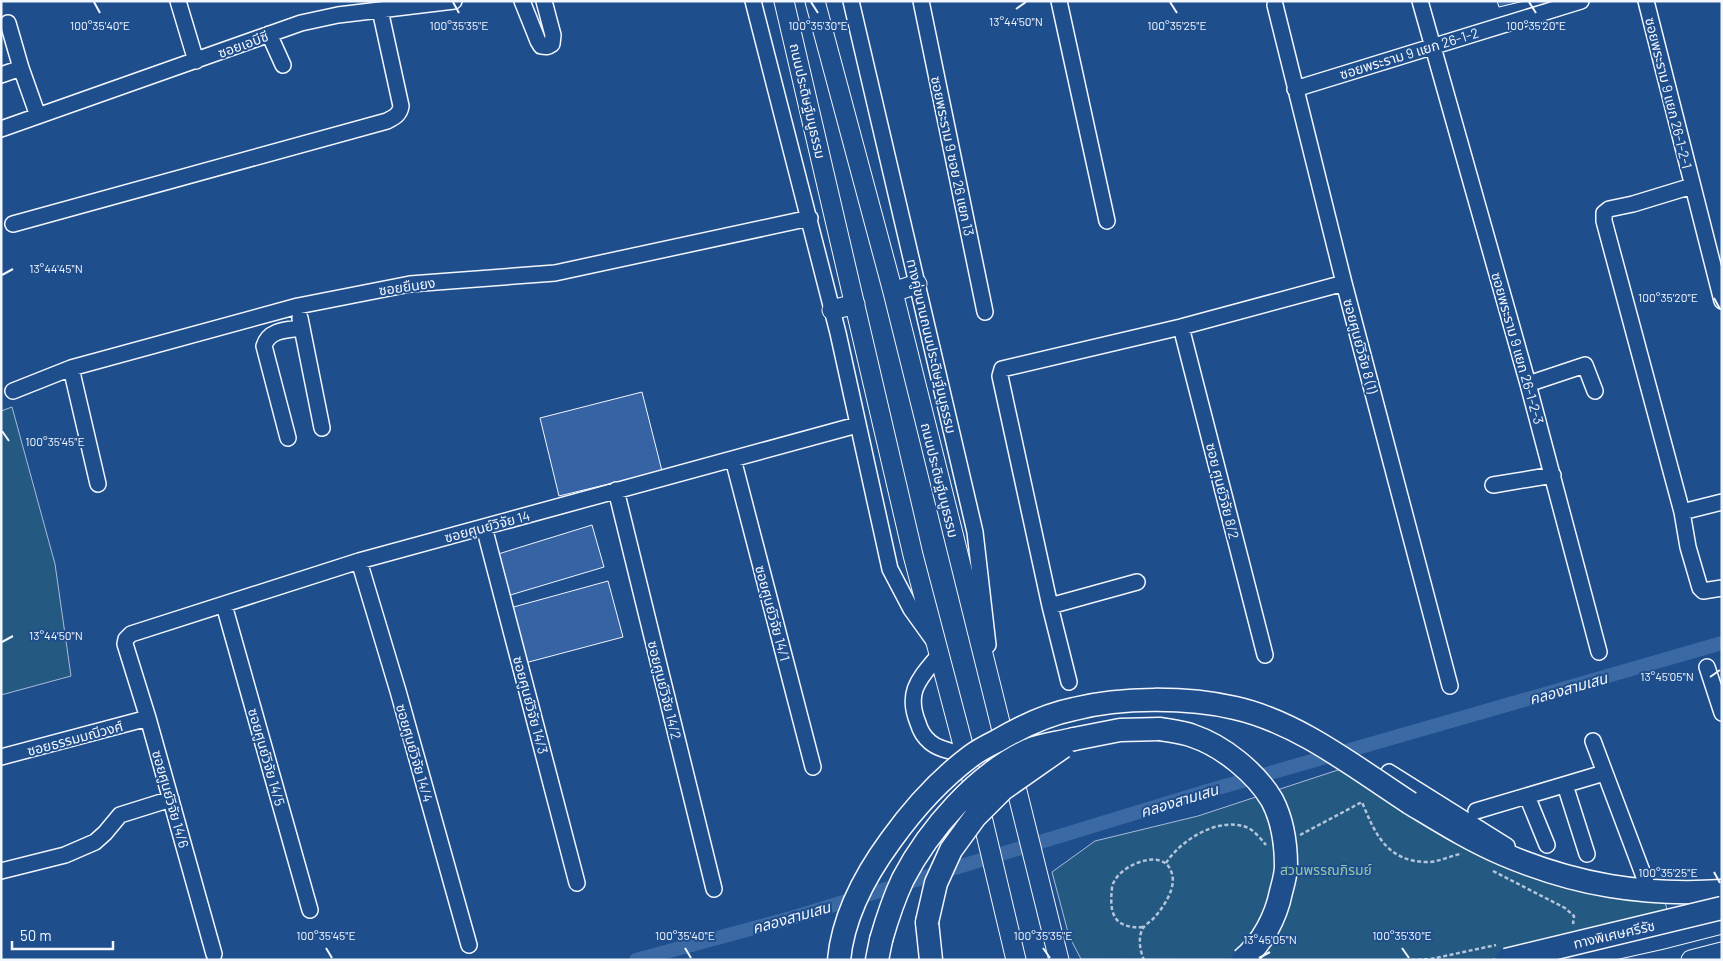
<svg xmlns="http://www.w3.org/2000/svg" width="1723" height="961" font-family="Barlow,'Noto Sans Thai',sans-serif">
	<style>
		.green { fill: #245a82; stroke: #a8bbd7 }
		.lines { fill: none; stroke-linecap: round; stroke-linejoin: round }
		.canal { stroke: #3b69a3; stroke-width: 14 }
		.building { fill: #3563a3; stroke: #f2f6ff }
		.minor-casing { stroke: #f2f6ff; stroke-width: 18 }
		.major-casing { stroke: #f2f6ff; stroke-width: 21 }
		.highway-casing { stroke: #f2f6ff; stroke-width: 25 }
		.path { stroke: #b3c4dc; stroke-width: 2.5; stroke-dasharray: 4 2.5; stroke-linecap: butt }
		.minor { stroke: #1f4e8c; stroke-width: 15 }
		.major { stroke: #1f4e8c; stroke-width: 19 }
		.highway { stroke: #1f4e8c; stroke-width: 22 }
		.highway-bridge-casing { stroke: #f2f6ff; stroke-width: 25; stroke-linecap: butt }
		.highway-bridge { stroke: #1f4e8c; stroke-width: 22 }
		.ticks { fill: none; stroke: #f2f6ff; stroke-width: 2 }
		.labels { text-anchor: middle; dominant-baseline: central; stroke-width: 4; stroke-linejoin: round; paint-order: stroke }
		.street-label { font-size: 14px; fill: #f2f6ff; stroke: #1f4e8c }
		.park-label { font-size: 14px; fill: #97c8a6; stroke: #1f4e8c }
		.water-label { font-size: 15px; font-style: italic; fill: #f2f6ff; stroke: #1f4e8c }
		.ticks-label { font-size: 12px; text-anchor: middle; fill: #f2f6ff; stroke: #1f4e8c; stroke-width: 4; stroke-linejoin: round; paint-order: stroke }
	</style>
	<rect width="100%" height="100%" fill="#1f4e8c"/>
	<path class="green" d="M 12,407 L 55,564 L 71,676 L 1,695 L 1,411 Z
		M 1341,769 L 1464,841 L 1664,899 L 1667,909 L 1660,916 L 1635,927 L 1489,960 L 1081,959 L 1069,936 L 1052,872 L 1095,841 L 1198,816 Z"/>
	<g class="lines">
		<path class="canal" d="M 636,960 L 791,918 L 1204,792 L 1722,643"/>
	</g>
	<path class="building" d="M 1497,1 L 1524,1 L 1499,7 Z
		M 642,392 L 662,471 L 559,496 L 540,418 Z
		M 592,525 L 604,567 L 507,596 L 495,555 Z
		M 608,581 L 623,637 L 525,663 L 510,608 Z"/>
	<g class="lines">
		<g class="minor-casing">
			<path id="minor" d="M 178,1 L 196,61
				M 522,1 L 538,41 L 541,46 C 546,47 548,47 552,44 L 553,35 L 544,1
				M 753,1 L 838,333 L 890,569 L 911,609 L 934,641
				M 851,1 L 975,532 L 988,645
				M 921,1 L 985,312
				M 1059,1 L 1107,221
				M 1420,1 L 1528,384 L 1599,652
				M 1646,1 L 1722,301
				M 1275,5 L 1344,283 L 1450,686
				M 8,23 L 21,68 L 38,116
				M 269,34 L 283,65
				M 1,75 L 21,68
				M 1295,89 L 1581,1
				M 1,129 L 301,23 L 338,15 L 454,1
				M 1692,186 L 1633,204 L 1609,209 L 1604,213 L 1604,221 L 1682,512 L 1688,547 L 1700,588 L 1703,591 L 1722,588
				M 13,224 L 387,121 C 395,117 400,114 401,106 L 380,10
				M 300,318 L 322,428
				M 1181,327 L 1265,655
				M 71,368 L 98,484
				M 1528,384 L 1585,365 L 1595,391
				M 13,391 L 71,368 L 298,306 L 410,284 L 555,273 L 810,218
				M 288,438 L 264,346 C 269,329 288,330 302,328
				M 733,459 L 813,767
				M 1493,485 L 1553,475
				M 616,490 L 714,889
				M 1682,512 L 1722,502
				M 484,527 L 577,883
				M 359,561 L 398,691 L 469,945
				M 224,605 L 310,910
				M 1050,606 L 1137,582
				M 939,655 C 920,678 905,691 918,723 C 920,730 924,737 930,742 C 939,750 955,752 966,755
				M 1707,667 L 1722,713
				M 1069,682 L 1050,606 L 1000,376 L 1002,369 L 1181,327 L 1344,283
				M 1593,741 L 1649,890
				M 1,757 L 148,718
				M 1389,772 L 1507,846
				M 1565,785 L 1587,854
				M 1527,796 L 1547,845
				M 1476,811 L 1604,773
				M 1,871 L 65,855 L 95,842 L 105,833 L 120,815 L 171,799
				M 214,954 L 148,718 L 125,644 L 126,639 L 131,634 L 359,561 L 857,425"/>
		</g>
		<g class="major-casing">
			<path id="major" d="M 784,1 L 913,555 L 983,821 L 1016,960
				M 815,1 L 893,292 L 1059,960
				M 893,292 L 917,284
				M 832,310 L 855,304
				M 1569,960 L 1659,940 L 1722,924
				M 1691,960 L 1722,952"/>
		</g>
		<g class="highway-casing">
			<path id="highway" d="M 1074,739 L 1120,730 L 1160,729
				M 1410,803 C 1440,821 1470,840 1503,854 C 1576,885 1643,896 1722,891
				M 927,922 L 931,960
				M 877,960 L 881,940"/>
		</g>
		<path class="path" d="M 1300,835 L 1362,802 C 1375,834 1387,862 1428,862 C 1440,862 1451,855 1462,854
			M 1166,863 C 1181,840 1217,817 1246,827 C 1254,830 1261,839 1266,845
			M 1493,871 L 1565,908 L 1574,916 L 1573,924
			M 1143,927 C 1114,929 1109,914 1112,888 C 1114,867 1162,846 1171,871 C 1178,887 1163,908 1153,919 C 1149,923 1144,925 1142,930 C 1138,939 1140,951 1144,960
			M 1411,960 L 1431,959 L 1496,945"/>
		<use href="#minor" class="minor"/>
		<use href="#major" class="major"/>
		<use href="#highway" class="highway"/>
		<g class="highway-bridge-casing">
			<path id="highway-bridge" d="M 1160,729 C 1171,731 1183,732 1193,736 C 1223,746 1256,773 1272,800 C 1282,819 1286,844 1286,866 C 1286,875 1283,884 1281,892 C 1276,917 1262,944 1242,960
				M 927,922 L 936,883 L 951,850 L 975,817 L 1003,789 L 1063,747
				M 881,940 C 887,919 894,898 903,879 C 929,829 977,774 1029,750 C 1043,744 1059,743 1074,739
				M 839,960 C 843,917 866,874 891,840 C 914,808 939,780 971,756 C 979,750 989,745 997,741 C 1019,728 1049,714 1074,709 C 1121,697 1187,697 1235,708 C 1298,722 1356,768 1410,803
				M 1506,960 L 1722,908"/>
		</g>
		<use href="#highway-bridge" class="highway-bridge"/>
	</g>
	<path class="ticks" d="M 94,2 L 100,13M 453,2 L 459,13M 811,2 L 818,13M 1170,2 L 1177,13M 1529,2 L 1536,13M 1016,9 L 1026,2M 2,275 L 13,269M 1714,298 L 1720,309M 2,431 L 9,441M 2,642 L 13,636M 1710,677 L 1720,670M 1714,872 L 1720,883M 326,948 L 332,958M 685,948 L 691,958M 1043,948 L 1050,958M 1402,948 L 1409,958M 1259,958 L 1270,952"/>
	<g class="labels">
		<g class="street-label">
			<text transform="translate(243 44) rotate(-20)">ซอยเอบีซี</text>
			<text transform="translate(1409 53) rotate(-17)">ซอยพระราม 9 แยก 26-1-2</text>
			<text transform="translate(1669 93) rotate(76)">ซอยพระราม 9 แยก 26-1-2-1</text>
			<text transform="translate(808 101) rotate(77)">ถนนประดิษฐ์มนูธรรม</text>
			<text transform="translate(953 156) rotate(78)">ซอยพระราม 9 ซอย 26 แยก 13</text>
			<text transform="translate(407 286) rotate(-8)">ซอยยืนยง</text>
			<text transform="translate(932 346) rotate(77)">ทางคู่ขนานถนนประดิษฐ์มนูธรรม</text>
			<text transform="translate(1361 346) rotate(75)">ซอยศูนย์วิจัย 8 (1)</text>
			<text transform="translate(1518 348) rotate(74)">ซอยพระราม 9 แยก 26-1-2-3</text>
			<text transform="translate(940 480) rotate(76)">ถนนประดิษฐ์มนูธรรม</text>
			<text transform="translate(1223 491) rotate(76)">ซอย ศูนย์วิจัย 8/2</text>
			<text transform="translate(487 526) rotate(-15)">ซอยศูนย์วิจัย 14</text>
			<text transform="translate(773 613) rotate(75)">ซอยศูนย์วิจัย 14/1</text>
			<text transform="translate(665 690) rotate(76)">ซอยศูนย์วิจัย 14/2</text>
			<text transform="translate(531 705) rotate(75)">ซอยศูนย์วิจัย 14/3</text>
			<text transform="translate(75 738) rotate(-15)">ซอยธรรมมณีวงศ์</text>
			<text transform="translate(415 753) rotate(74)">ซอยศูนย์วิจัย 14/4</text>
			<text transform="translate(267 757) rotate(74)">ซอยศูนย์วิจัย 14/5</text>
			<text transform="translate(171 799) rotate(74)">ซอยศูนย์วิจัย 14/6</text>
			<text transform="translate(1614 934) rotate(-13)">ทางพิเศษศรีรัช</text>
		</g>
		<g class="park-label">
			<text x="1326" y="869">สวนพรรณภิรมย์</text>
		</g>
		<g class="water-label">
			<text transform="translate(1568 688) rotate(-16)">คลองสามเสน</text>
			<text transform="translate(1179 800) rotate(-17)">คลองสามเสน</text>
			<text transform="translate(791 917) rotate(-16)">คลองสามเสน</text>
		</g>
	</g>
	<g class="ticks-label">
		<text x="1016" y="26">13°44'50"N</text>
		<text x="100" y="30">100°35'40"E</text>
		<text x="459" y="30">100°35'35"E</text>
		<text x="818" y="30">100°35'30"E</text>
		<text x="1177" y="30">100°35'25"E</text>
		<text x="1536" y="30">100°35'20"E</text>
		<text x="56" y="273">13°44'45"N</text>
		<text x="1668" y="302">100°35'20"E</text>
		<text x="55" y="446">100°35'45"E</text>
		<text x="56" y="640">13°44'50"N</text>
		<text x="1667" y="681">13°45'05"N</text>
		<text x="1668" y="877">100°35'25"E</text>
		<text x="326" y="940">100°35'45"E</text>
		<text x="685" y="940">100°35'40"E</text>
		<text x="1043" y="940">100°35'35"E</text>
		<text x="1402" y="940">100°35'30"E</text>
		<text x="1270" y="944">13°45'05"N</text>
	</g>
	<rect width="1723" height="961" fill="none" stroke="#f2f6ff" stroke-width="5"/>
	<path d="M12 941v8h101v-8" fill="none" stroke="#f2f6ff" stroke-width="2.5"/>
	<text x="20" y="941" font-size="15" fill="#f2f6ff" stroke="#1f4e8c" stroke-width="4" paint-order="stroke">50 m</text>
</svg>
